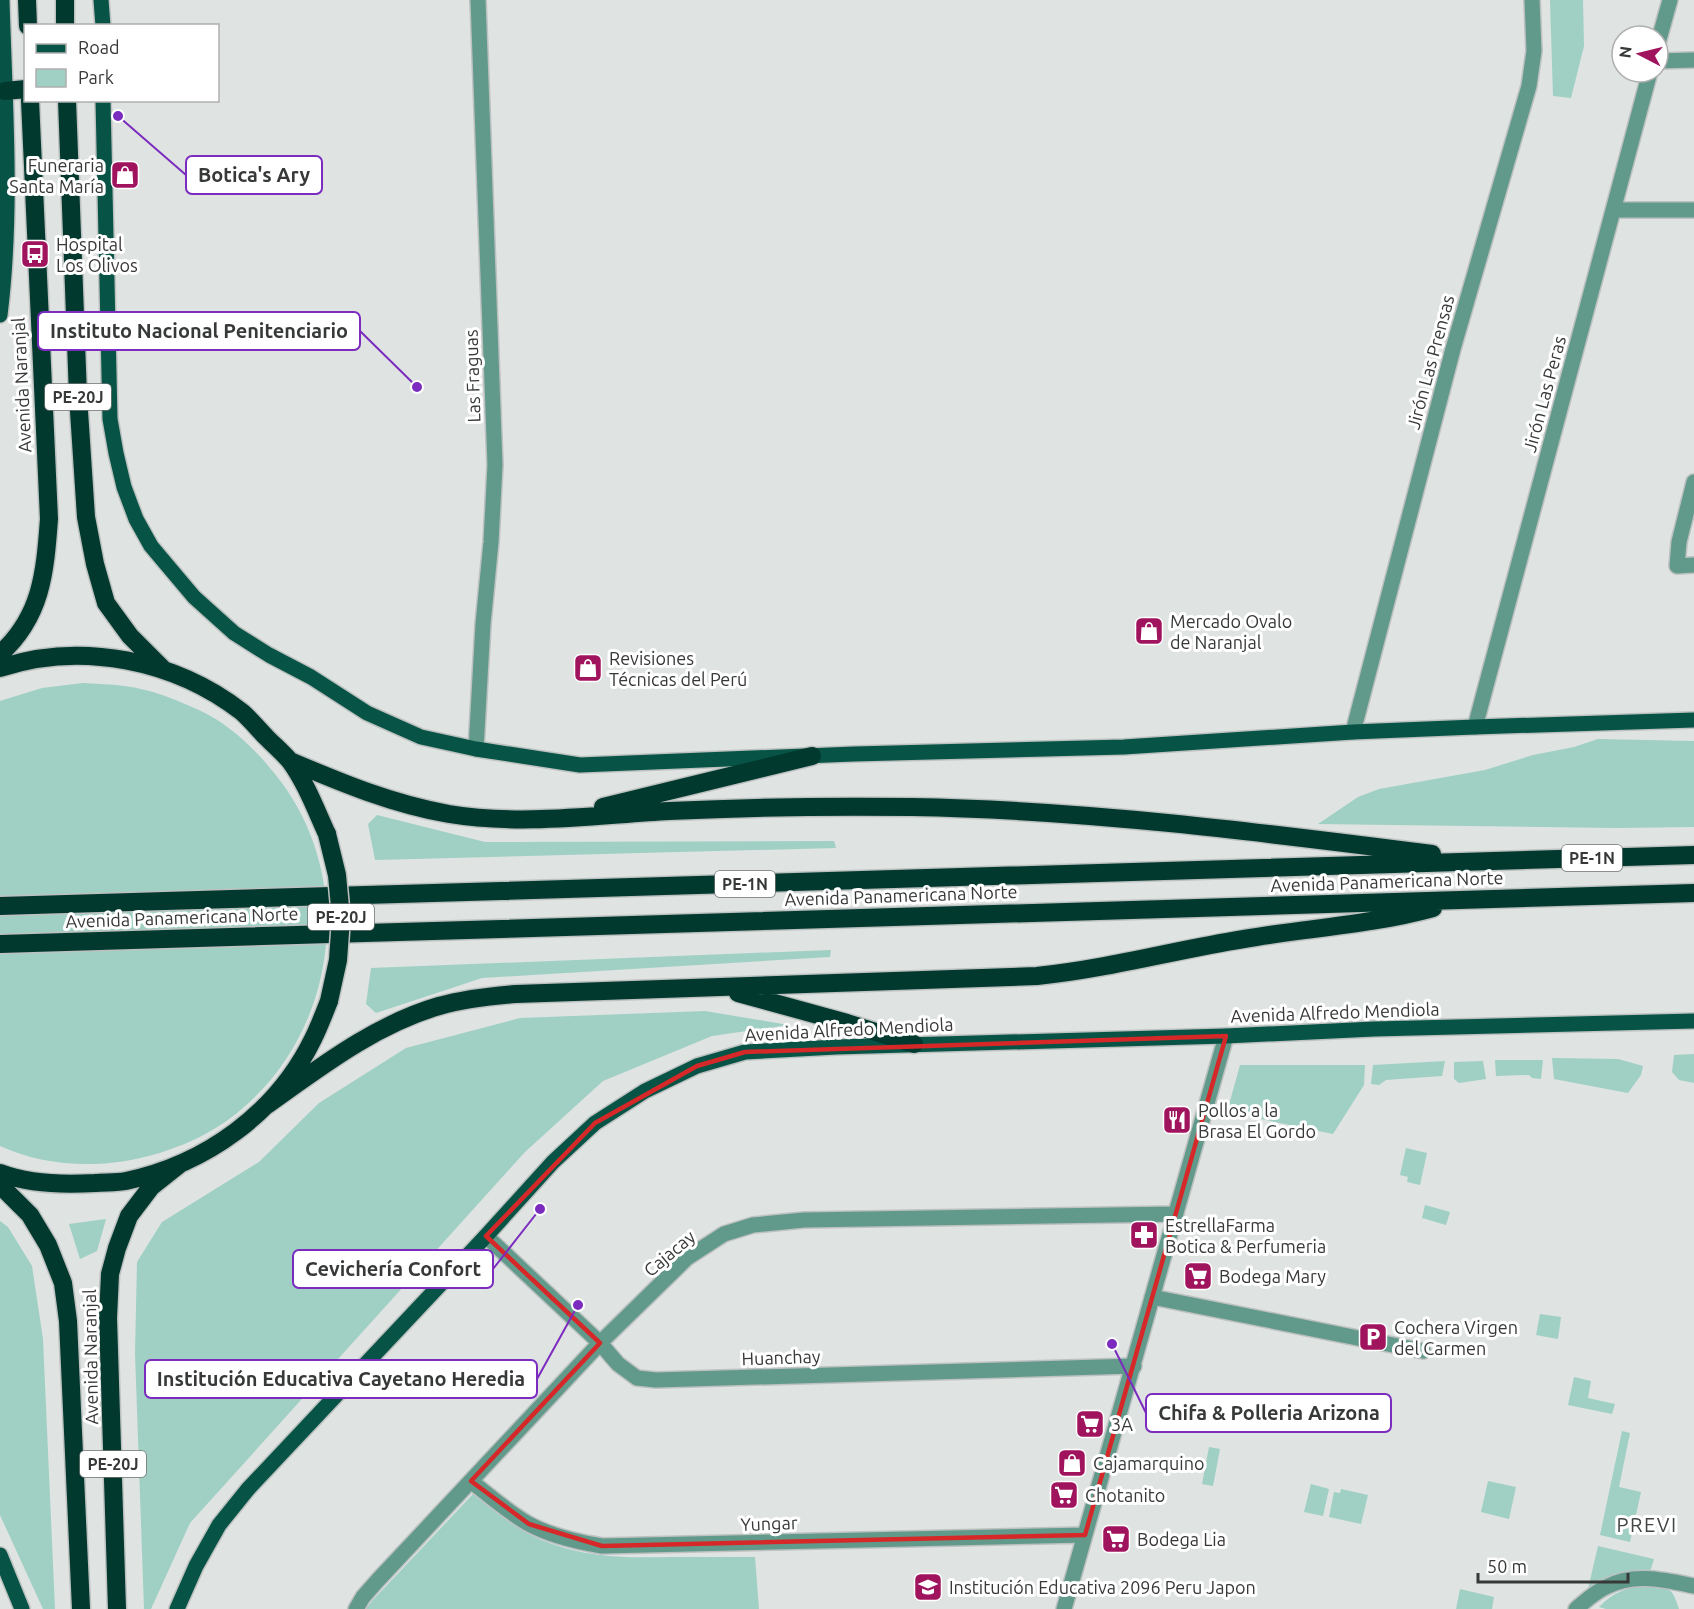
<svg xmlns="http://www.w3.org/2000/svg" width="1694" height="1609" font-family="Ubuntu,sans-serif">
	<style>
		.green { fill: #9fd0c3 }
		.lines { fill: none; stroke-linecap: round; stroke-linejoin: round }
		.minor-casing { stroke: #bdc1c0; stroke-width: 18 }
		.major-casing { stroke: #bdc1c0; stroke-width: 18 }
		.highway-casing { stroke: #bdc1c0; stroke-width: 21 }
		.minor { stroke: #619a8b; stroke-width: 15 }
		.major { stroke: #075446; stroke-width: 15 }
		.highway { stroke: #02392f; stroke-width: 18 }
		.highway-bridge-casing { stroke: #bdc1c0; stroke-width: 21; stroke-linecap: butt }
		.highway-bridge { stroke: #02392f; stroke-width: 18 }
		.marked { fill: none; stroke: #d62828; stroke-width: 4.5; stroke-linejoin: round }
		.labels { text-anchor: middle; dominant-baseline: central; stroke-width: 6; stroke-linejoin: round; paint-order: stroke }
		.shield { fill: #fff; stroke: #737474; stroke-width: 1.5 }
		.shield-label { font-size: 16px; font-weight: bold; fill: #373838 }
		.poi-label { font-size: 18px; fill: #373838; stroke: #fff; text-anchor: start }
		.street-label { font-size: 18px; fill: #373838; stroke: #fff }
		.neighbourhood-label { font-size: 20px; letter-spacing: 1.5px; fill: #424544; stroke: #fff }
		.leader { fill: none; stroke: #7b2cbf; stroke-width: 2 }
		.callout-dot { fill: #7b2cbf; stroke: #fff; stroke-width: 2 }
		.callout { fill: #fff; stroke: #7b2cbf; stroke-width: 2 }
		.callout-label { font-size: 20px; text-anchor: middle; font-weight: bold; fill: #373838 }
	</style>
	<rect width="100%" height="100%" fill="#dfe3e2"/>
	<path class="green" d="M 1550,0 L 1583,0 L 1584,46 L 1571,98 L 1553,96 Z
		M 83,683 C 97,684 111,684 124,686 C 151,689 177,700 201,711 C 234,727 261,755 282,783 C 363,894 331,1057 214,1129 C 196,1140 176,1148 156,1154 C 106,1169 48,1168 0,1146 L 0,701 L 42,688 Z
		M 1598,739 L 1694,741 L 1694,827 L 1617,828 L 1318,824 L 1358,797 L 1379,789 L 1485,770 L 1533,755 L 1574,747 Z
		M 377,815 L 485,842 L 834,841 L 836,848 L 375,860 L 368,824 Z
		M 831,950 L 830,957 L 482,978 L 376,1013 L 366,1004 L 371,968 Z
		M 705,1011 L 789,1025 L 712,1036 L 603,1081 L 525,1152 L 190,1523 L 151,1609 L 144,1609 L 135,1353 L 137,1262 L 162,1222 L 259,1162 L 319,1103 L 406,1048 L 520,1018 Z
		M 1694,1054 L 1694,1083 L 1679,1080 L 1672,1072 L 1674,1055 Z
		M 1552,1058 L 1618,1059 L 1643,1066 L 1641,1075 L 1628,1093 L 1554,1079 Z
		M 1495,1060 L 1543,1060 L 1541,1079 L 1532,1078 L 1529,1075 L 1496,1076 Z
		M 1445,1061 L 1442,1076 L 1386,1080 L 1379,1085 L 1371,1084 L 1373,1065 Z
		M 1483,1061 L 1486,1079 L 1459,1083 L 1454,1079 L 1454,1062 Z
		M 1240,1065 L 1365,1065 L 1364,1085 L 1333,1134 L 1227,1112 Z
		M 1406,1148 L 1427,1153 L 1420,1185 L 1407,1182 L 1408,1177 L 1400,1175 Z
		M 1425,1205 L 1450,1212 L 1446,1225 L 1422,1218 Z
		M 106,1219 L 97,1251 L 80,1259 L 69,1224 Z
		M 0,1221 L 8,1227 L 32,1266 L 43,1339 L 55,1609 L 43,1609 L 0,1515 Z
		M 1540,1314 L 1561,1317 L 1558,1339 L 1536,1335 Z
		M 1574,1377 L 1591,1381 L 1588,1398 L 1615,1404 L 1612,1414 L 1568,1405 Z
		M 1622,1431 L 1630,1433 L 1619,1487 L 1641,1492 L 1630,1542 L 1600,1535 Z
		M 1209,1447 L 1220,1449 L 1213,1486 L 1202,1484 Z
		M 1488,1481 L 1516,1487 L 1509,1519 L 1481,1512 Z
		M 1311,1484 L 1329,1489 L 1323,1516 L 1304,1512 Z
		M 1341,1489 L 1368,1495 L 1361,1524 L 1329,1517 L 1334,1492 L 1340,1493 Z
		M 473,1494 C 493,1510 513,1527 537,1538 C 582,1558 625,1558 672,1557 C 700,1557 728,1557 755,1557 L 759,1609 L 366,1609 L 372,1601 Z
		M 1598,1546 L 1654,1559 L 1650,1572 L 1616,1575 L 1588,1589 Z
		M 1650,1586 C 1671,1588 1672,1588 1679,1609 L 1606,1609 L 1599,1607 C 1615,1591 1627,1587 1650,1586 Z
		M 1460,1589 L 1494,1597 L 1492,1609 L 1456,1609 Z"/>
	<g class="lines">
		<g class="minor-casing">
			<path id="minor" d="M 1658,43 L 1670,0
				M 1658,61 L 1694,60
				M 1613,210 L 1694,210
				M 1694,482 L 1679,542 L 1677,566 L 1694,565
				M 1475,727 L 1650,72
				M 1353,732 L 1453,349 L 1529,86 L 1534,51 L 1532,0
				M 476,749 L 483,624 L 491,542 L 495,465 L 478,0
				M 486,1236 L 600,1343 L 618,1364 L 637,1378 L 656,1380 L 1134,1366
				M 1152,1297 L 1423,1351
				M 471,1481 C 489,1496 507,1511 527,1523 C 550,1536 577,1542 602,1546 L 1085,1535
				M 356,1609 L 363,1597 L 378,1580 L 600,1343 L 687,1258 L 724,1234 L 753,1225 L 804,1220 L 1176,1214
				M 1064,1609 L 1226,1036
				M 1576,1609 C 1585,1601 1595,1592 1606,1587 C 1634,1572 1665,1580 1694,1586"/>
		</g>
		<g class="major-casing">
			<path id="major" d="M 101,0 L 103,26
				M 103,100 L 110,419 L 116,453 L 124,487 L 136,519 L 151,546 L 194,597 L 234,633 L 269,655 L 311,677 L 367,713 L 421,737 L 476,749 L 580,765 L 854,754 L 1124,747 L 1353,732 L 1475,727 L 1694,720
				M 0,315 C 13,210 5,105 2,0
				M 0,1555 L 22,1609
				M 177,1609 L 196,1566 L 219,1525 L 248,1489 L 486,1236 L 553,1162 L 595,1123 L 645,1091 L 697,1066 L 745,1052 L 836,1047 L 1226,1036 L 1374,1029 L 1694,1021"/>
		</g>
		<g class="highway-casing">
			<path id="highway" d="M 27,0 L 28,26
				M 65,0 L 65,26
				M 5,91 L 26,89
				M 67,100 L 78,396 L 86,517 L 95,564 L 106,603 L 130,636 L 163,669
				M 0,654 C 42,616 45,572 49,519 L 30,100
				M 0,668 C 81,641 175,660 242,712 C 251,720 259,730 267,738 C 275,746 283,753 290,761 C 306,783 316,810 327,834
				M 290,761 C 342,783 392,804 449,814 C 521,826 596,815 669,811 C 750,807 831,806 912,807 C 1086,810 1259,832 1432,854
				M 603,807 L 812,756
				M 0,906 L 1694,855
				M 0,944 L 1694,893
				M 738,993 L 847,1023 L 914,1044
				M 264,1107 C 319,1068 374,1025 439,1006 C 464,999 490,996 516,994 L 1037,976 C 1107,969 1175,950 1244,939 C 1307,928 1371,925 1433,908
				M 0,1173 C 29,1184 64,1185 95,1183 C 105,1182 116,1183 126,1181 C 206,1164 277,1113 313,1039 C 319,1027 324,1014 329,1001
				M 0,1185 L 30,1215 L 48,1245 L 63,1283 L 68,1321 L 81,1609
				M 117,1609 L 108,1318 L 110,1274 L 117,1248 L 129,1216 L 151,1187 L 180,1164"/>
		</g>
		<use href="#minor" class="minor"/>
		<use href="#major" class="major"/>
		<use href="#highway" class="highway"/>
		<g class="highway-bridge-casing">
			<path id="highway-bridge" d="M 327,834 L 337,875 L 341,918 L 338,960 L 329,1001"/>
		</g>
		<use href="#highway-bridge" class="highway-bridge"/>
	</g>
	<path class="marked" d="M 1226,1036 L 1085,1535 L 602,1546 L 529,1524 L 471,1481 L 600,1343 L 486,1236 L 595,1123 L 697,1066 L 745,1052 Z"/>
	<defs>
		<g id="shop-square" transform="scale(1.5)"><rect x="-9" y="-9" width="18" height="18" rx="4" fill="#a0145e" stroke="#fff"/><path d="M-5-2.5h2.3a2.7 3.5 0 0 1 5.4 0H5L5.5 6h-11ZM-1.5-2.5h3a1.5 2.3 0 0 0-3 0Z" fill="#fff"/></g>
		<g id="bus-square" transform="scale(1.5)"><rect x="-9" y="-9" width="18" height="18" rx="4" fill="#a0145e" stroke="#fff"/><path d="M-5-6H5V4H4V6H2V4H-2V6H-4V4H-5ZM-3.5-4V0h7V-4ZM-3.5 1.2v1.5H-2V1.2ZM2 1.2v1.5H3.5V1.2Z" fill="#fff"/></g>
		<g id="restaurant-square" transform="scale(1.5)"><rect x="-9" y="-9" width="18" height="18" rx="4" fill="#a0145e" stroke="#fff"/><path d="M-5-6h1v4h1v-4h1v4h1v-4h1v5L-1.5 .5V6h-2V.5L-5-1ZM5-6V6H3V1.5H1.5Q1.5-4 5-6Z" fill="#fff"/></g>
		<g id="pharmacy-square" transform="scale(1.5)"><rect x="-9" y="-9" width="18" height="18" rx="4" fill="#a0145e" stroke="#fff"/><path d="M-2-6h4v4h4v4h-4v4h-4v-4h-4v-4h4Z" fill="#fff"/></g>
		<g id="supermarket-square" transform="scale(1.5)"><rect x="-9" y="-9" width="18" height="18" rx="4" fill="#a0145e" stroke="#fff"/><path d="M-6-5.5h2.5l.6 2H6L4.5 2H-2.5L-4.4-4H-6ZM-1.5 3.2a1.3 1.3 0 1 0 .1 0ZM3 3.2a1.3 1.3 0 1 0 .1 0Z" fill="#fff"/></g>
		<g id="parking-square" transform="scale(1.5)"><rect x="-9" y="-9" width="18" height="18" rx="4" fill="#a0145e" stroke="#fff"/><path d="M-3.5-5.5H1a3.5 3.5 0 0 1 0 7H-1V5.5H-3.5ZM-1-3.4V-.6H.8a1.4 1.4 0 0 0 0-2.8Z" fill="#fff"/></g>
		<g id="school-square" transform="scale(1.5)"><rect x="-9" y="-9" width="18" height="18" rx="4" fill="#a0145e" stroke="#fff"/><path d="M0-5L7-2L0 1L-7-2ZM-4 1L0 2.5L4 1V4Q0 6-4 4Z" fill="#fff"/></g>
	</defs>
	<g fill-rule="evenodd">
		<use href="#shop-square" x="125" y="175"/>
		<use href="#bus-square" x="35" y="254"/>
		<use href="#shop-square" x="1149" y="631"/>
		<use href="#shop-square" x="588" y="668"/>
		<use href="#restaurant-square" x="1177" y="1120"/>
		<use href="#pharmacy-square" x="1144" y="1235"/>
		<use href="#supermarket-square" x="1198" y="1276"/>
		<use href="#parking-square" x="1373" y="1337"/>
		<use href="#supermarket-square" x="1090" y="1424"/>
		<use href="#shop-square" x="1072" y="1463"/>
		<use href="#supermarket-square" x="1064" y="1495"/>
		<use href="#supermarket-square" x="1116" y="1539"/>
		<use href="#school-square" x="928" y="1587"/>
	</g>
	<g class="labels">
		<g class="shield">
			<rect x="45" y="384" width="66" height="26" rx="4.5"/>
			<rect x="1562" y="845" width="60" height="26" rx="4.5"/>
			<rect x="715" y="871" width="60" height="26" rx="4.5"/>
			<rect x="308" y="904" width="66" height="26" rx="4.5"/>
			<rect x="80" y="1451" width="66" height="26" rx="4.5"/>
		</g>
		<g class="shield-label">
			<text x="78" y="397">PE-20J</text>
			<text x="1592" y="858">PE-1N</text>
			<text x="745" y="884">PE-1N</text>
			<text x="341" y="917">PE-20J</text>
			<text x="113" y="1464">PE-20J</text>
		</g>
		<g class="poi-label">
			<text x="104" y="165" text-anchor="end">Funeraria<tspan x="104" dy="21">Santa María</tspan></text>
			<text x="56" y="244">Hospital<tspan x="56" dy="21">Los Olivos</tspan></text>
			<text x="1170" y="621">Mercado Ovalo<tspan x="1170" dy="21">de Naranjal</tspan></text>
			<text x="609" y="658">Revisiones<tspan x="609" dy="21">Técnicas del Perú</tspan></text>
			<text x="1198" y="1110">Pollos a la<tspan x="1198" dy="21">Brasa El Gordo</tspan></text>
			<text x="1165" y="1225">EstrellaFarma<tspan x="1165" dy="21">Botica &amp; Perfumeria</tspan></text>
			<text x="1219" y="1276">Bodega Mary</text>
			<text x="1394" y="1327">Cochera Virgen<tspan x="1394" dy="21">del Carmen</tspan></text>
			<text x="1111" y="1424">3A</text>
			<text x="1093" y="1463">Cajamarquino</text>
			<text x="1085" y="1495">Chotanito</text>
			<text x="1137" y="1539">Bodega Lia</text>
			<text x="949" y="1587">Institución Educativa 2096 Peru Japon</text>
		</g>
		<g class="street-label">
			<text transform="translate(1430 362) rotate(-75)">Jirón Las Prensas</text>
			<text transform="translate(472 376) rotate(-92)">Las Fraguas</text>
			<text transform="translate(21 385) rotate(-93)">Avenida Naranjal</text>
			<text transform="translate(1544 394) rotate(-75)">Jirón Las Peras</text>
			<text transform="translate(1387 881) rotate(-2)">Avenida Panamericana Norte</text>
			<text transform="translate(901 895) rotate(-2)">Avenida Panamericana Norte</text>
			<text transform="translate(182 917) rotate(-2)">Avenida Panamericana Norte</text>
			<text transform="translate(1335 1012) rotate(-2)">Avenida Alfredo Mendiola</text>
			<text transform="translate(849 1029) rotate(-3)">Avenida Alfredo Mendiola</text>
			<text transform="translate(669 1253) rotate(-40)">Cajacay</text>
			<text transform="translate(90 1357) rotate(-91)">Avenida Naranjal</text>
			<text transform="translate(781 1357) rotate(-2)">Huanchay</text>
			<text transform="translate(769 1523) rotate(-2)">Yungar</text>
		</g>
		<g class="neighbourhood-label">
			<text x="1647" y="1524">PREVI</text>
		</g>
	</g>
	<path class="leader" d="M118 116L186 175M417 387L360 331M540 1209L493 1269M578 1305L537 1379M1112 1344L1146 1413"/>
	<g class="callout-dot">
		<circle cx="118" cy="116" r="6"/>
		<circle cx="417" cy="387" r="6"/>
		<circle cx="540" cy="1209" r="6"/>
		<circle cx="578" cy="1305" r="6"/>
		<circle cx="1112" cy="1344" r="6"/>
	</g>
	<g class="callout">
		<rect x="186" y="156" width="136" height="38" rx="6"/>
		<rect x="38" y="312" width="322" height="38" rx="6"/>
		<rect x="293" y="1250" width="200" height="38" rx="6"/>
		<rect x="145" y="1360" width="392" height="38" rx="6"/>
		<rect x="1146" y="1394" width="245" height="38" rx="6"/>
	</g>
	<g class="callout-label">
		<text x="254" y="182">Botica's Ary</text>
		<text x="199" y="338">Instituto Nacional Penitenciario</text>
		<text x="393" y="1276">Cevichería Confort</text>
		<text x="341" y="1386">Institución Educativa Cayetano Heredia</text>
		<text x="1269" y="1420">Chifa &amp; Polleria Arizona</text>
	</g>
	<rect x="24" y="24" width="195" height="78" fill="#ffffff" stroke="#afafaf" stroke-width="1.5"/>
	<rect x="36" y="44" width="30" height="9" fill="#075446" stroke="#afafaf" stroke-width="1.5"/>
	<text x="78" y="54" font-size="18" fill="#373838">Road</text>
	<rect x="36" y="69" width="30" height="18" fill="#9fd0c3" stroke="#afafaf" stroke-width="1.5"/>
	<text x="78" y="84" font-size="18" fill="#373838">Park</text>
	<g transform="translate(1640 54) rotate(277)"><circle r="28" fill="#ffffff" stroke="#afafaf" stroke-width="1.5"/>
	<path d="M0-4.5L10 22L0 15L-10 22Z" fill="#a0145e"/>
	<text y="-9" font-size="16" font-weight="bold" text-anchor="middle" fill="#373838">N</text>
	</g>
	<path d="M1478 1573v9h150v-9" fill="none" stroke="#373838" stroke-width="3"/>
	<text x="1487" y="1573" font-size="18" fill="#373838" stroke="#ffffff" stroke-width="4.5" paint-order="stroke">50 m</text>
</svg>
